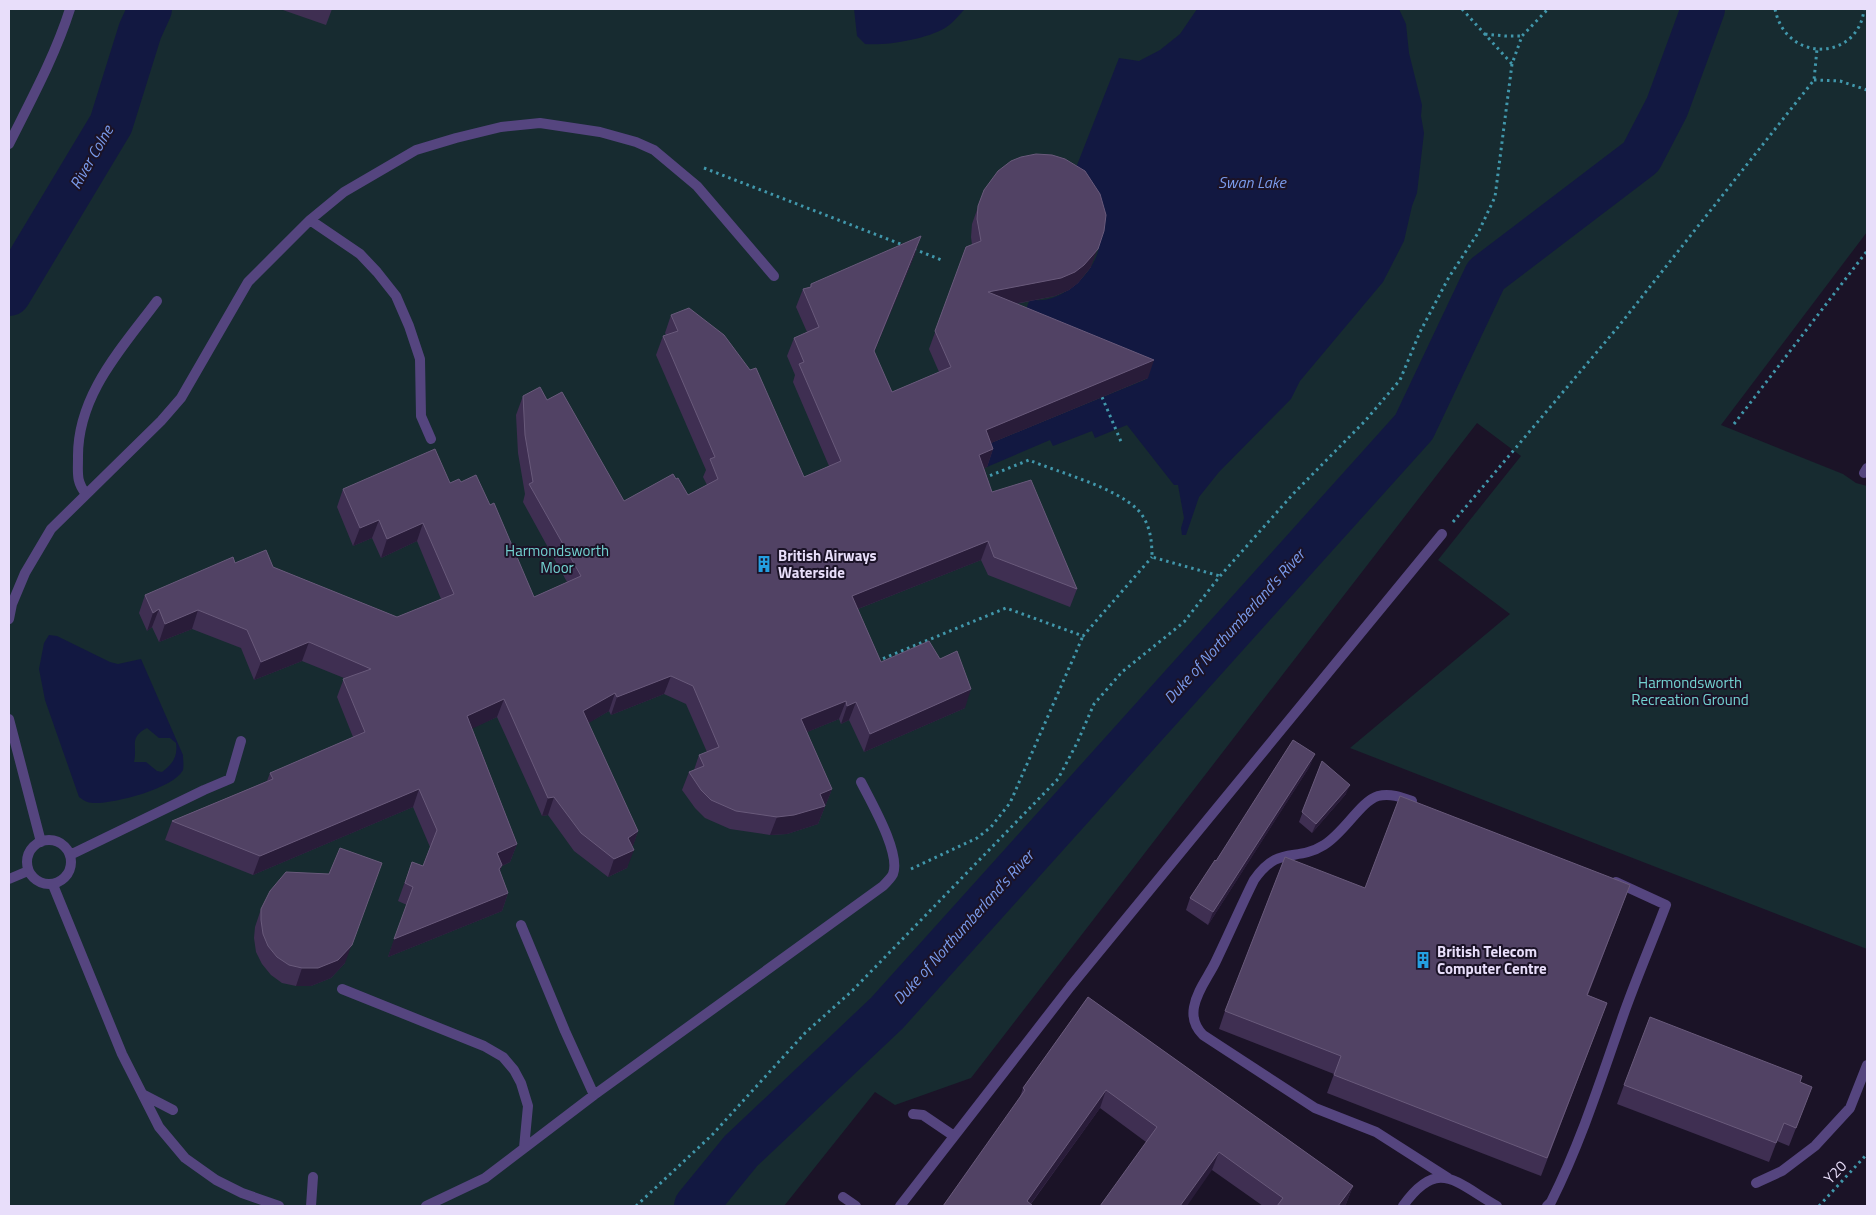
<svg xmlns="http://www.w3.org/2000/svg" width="1876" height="1215" font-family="'Titillium Web',sans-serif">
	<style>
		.green { fill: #172b30 }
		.water { fill: #121841; fill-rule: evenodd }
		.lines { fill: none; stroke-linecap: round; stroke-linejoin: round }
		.river { stroke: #121841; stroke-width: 44 }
		.path { stroke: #4197ab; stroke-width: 3; stroke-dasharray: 2.5 4; stroke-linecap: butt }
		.lane { stroke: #55457f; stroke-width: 10 }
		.street { stroke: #55457f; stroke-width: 10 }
		.wall { fill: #3f2f52 }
		.shaded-wall { fill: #291c39 }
		.building { fill: #514264; stroke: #695a7b }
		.labels { text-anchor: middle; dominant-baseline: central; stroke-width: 4; stroke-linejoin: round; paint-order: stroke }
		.park-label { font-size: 15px; fill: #73d2d1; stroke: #1b1327 }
		.poi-label { font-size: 15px; font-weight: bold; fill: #e8defa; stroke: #1b1327; text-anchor: start }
		.street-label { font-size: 15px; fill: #e8defa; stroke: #1b1327 }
		.water-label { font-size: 16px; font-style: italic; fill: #7a9bec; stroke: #1b1327 }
	</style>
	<rect width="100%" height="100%" fill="#1b1327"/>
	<path class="green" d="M 9,9 L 1702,9 L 1667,107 L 1641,157 L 1486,275 L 1414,427 L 887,1013 L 741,1151 L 696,1206 L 9,1206 Z
		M 1719,9 L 1867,9 L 1867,232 L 1721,425 L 1843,474 L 1856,483 L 1867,486 L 1867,949 L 1350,748 L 1510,614 L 1438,560 L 1521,456 L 1477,423 L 971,1078 L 895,1105 L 875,1092 L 784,1206 L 707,1206 L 747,1157 L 894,1018 L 1419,432 L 1440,395 L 1496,285 L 1650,166 L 1671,128 Z"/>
	<path class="water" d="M 854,9 L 965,9 C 958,16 953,23 945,28 C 927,39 886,46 865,44 L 857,36 Z
		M 1197,9 L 1399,9 L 1406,24 L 1409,53 L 1422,105 L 1421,116 L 1424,133 L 1417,193 L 1412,206 L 1404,241 L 1383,282 L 1300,381 L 1291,399 L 1219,472 L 1199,497 L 1186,535 L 1182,535 L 1181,528 L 1184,518 L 1178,485 L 1174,485 L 1127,425 L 1095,438 L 1092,431 L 1053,446 L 1050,440 L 987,467 L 979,448 L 1147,379 L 1017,332 L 1030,299 C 1058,308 1101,270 1099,241 C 1098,233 1075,193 1070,183 L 1119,58 L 1139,61 L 1160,50 L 1180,34 Z
		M 49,635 L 57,636 L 110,662 L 118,664 L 141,659 L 183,755 C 183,759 184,766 183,770 C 173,789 113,804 93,803 C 88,803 83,800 79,797 L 45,700 L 39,669 L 44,643 ZM 147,728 L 159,738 L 170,738 L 176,743 C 178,756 173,764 162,772 L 157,771 L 146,762 L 134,762 C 138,746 128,738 147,728 Z"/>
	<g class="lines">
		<path class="river" d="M 9,294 L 111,124 L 140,31 L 150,9
			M 696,1206 L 741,1151 L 887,1013 L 1414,427 L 1486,275 L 1641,157 L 1667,107 L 1703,9"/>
		<path class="path" d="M 1462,9 L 1512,64
			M 1775,9 C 1786,64 1859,61 1864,9
			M 1485,34 L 1505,36 L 1522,36
			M 1814,80 L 1840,81 L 1867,90
			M 704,168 L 903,245
			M 914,249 L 944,261
			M 1102,397 L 1122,444
			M 1734,424 L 1867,251
			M 984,478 L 1029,460 C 1060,473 1115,487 1138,510 C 1150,523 1152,540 1152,557 L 1220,576
			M 1453,522 L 1618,327 L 1814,80 L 1817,49
			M 877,661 L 1006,608 L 1083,636 L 1152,557
			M 911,869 L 977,838 L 991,827 L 1010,803 L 1083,636
			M 636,1206 L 712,1135 L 805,1033 L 852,991 L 1058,779 L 1077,743 L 1094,704 L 1122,672 L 1184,622 L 1220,576 L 1294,493 L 1365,421 L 1400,380 L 1420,332 L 1449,277 L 1478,233 L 1495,197 L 1512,64 L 1522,36 L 1548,9
			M 1819,1206 L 1867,1154"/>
		<path class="lane" d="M 310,220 L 360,254 L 377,272 L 396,296 L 409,326 L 420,359 L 421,416 L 431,439
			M 86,494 C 76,481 78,474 78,458 C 77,395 122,348 157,301
			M 9,619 L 12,604 L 25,573 L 51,529 L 161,421 L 181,398 L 248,282 L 310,220 L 344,192 L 416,150 L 456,138 L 501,127 L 540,123 L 600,132 L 636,142 L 654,150 L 697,186 L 774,276
			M 9,719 L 41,842
			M 1412,801 C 1401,797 1390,793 1378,796 C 1361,801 1344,833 1324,845 C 1295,863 1279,844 1254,880 C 1241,906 1229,934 1216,961 C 1209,976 1197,990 1194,1007 C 1192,1018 1195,1027 1203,1035 L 1315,1108 L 1376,1132 L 1448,1178
			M27 862a22 22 0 1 1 44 0a22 22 0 1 1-44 0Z
			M 70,855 L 204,790 L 230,779 L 241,741
			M 9,879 L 28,871
			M 53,885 L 122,1054 L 159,1127 L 185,1158 L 216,1180 L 242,1193 L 279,1206
			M 521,925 L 565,1031 L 594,1095
			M 342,989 L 484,1046 L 503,1057 L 514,1070 L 521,1083 L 528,1106 L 524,1148
			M 144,1095 L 173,1110
			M 913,1114 L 923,1115 L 954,1136
			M 1756,1183 L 1782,1171 L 1815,1146 L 1850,1108 L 1867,1065
			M 843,1197 L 856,1206
			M 311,1206 L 313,1177
			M 426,1206 L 485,1178 L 594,1095 L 883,886 C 886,883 891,878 893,874 C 901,853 871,802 861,782
			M 900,1206 L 1070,987 L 1442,534
			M 1403,1206 C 1438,1157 1455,1182 1497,1206
			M 1547,1206 L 1551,1202 C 1581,1142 1601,1079 1623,1016 C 1636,979 1652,942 1666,905 L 1616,882"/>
		<path class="street" d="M 9,144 C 31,100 55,56 70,9
			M 1864,473 L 1867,468"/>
	</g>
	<path class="wall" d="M 280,9 L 332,9 L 326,25 Z
		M 984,190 L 1091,267 L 1078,283 L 1069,290 L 1055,296 L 1016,304 L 1148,378 L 991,443 L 993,449 L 987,467 L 984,468 L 992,492 L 1077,589 L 1070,607 L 988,575 L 981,560 L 858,609 L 881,662 L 965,708 L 864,752 L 849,720 L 841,724 L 839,719 L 807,732 L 832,789 L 818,824 L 787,834 L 770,835 L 730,829 L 705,818 L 695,808 L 682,790 L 689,772 L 694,770 L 699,755 L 707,752 L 686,704 L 664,694 L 611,715 L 609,711 L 588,723 L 638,831 L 632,848 L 627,868 L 608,877 L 574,851 L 548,815 L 542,816 L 497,717 L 472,728 L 517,844 L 510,862 L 502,866 L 500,871 L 508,893 L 502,911 L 388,957 L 407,905 L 398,901 L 412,862 L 423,866 L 430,847 L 413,807 L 253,875 L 165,840 L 172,821 L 267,781 L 270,773 L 353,737 L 337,697 L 344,678 L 302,661 L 254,680 L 241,648 L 192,629 L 159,642 L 152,627 L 147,631 L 139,613 L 145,595 L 235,563 L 273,567 L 397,617 L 441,599 L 417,541 L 381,558 L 372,538 L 353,546 L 337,507 L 343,489 L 450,483 L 534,597 L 567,582 L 523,502 L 525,494 L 518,453 L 516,415 L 523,396 L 547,400 L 624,501 L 688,495 L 707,485 L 703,477 L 706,470 L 656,355 L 663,336 L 666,335 L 665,333 L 671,315 L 804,477 L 829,466 L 793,382 L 795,375 L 787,356 L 794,338 L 807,332 L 796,307 L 803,289 L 810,287 L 811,284 L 915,254 L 874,352 L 892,392 L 939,372 L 929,349 L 966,247 L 972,245 L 971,237 L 972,224 Z
		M 1322,761 L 1346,794 L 1312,833 L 1299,822 Z
		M 1310,766 L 1208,925 L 1186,910 L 1190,898 L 1216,861 Z
		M 329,874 L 345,963 L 331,978 L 311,986 L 296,986 L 282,983 L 271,975 L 262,964 L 256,952 L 254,938 L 255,927 L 261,909 Z
		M 1630,885 L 1588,995 L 1607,1003 L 1541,1176 L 1327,1093 L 1334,1074 L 1219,1029 L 1225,1011 L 1365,888 Z
		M 1088,997 L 1353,1186 L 1346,1204 L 1344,1206 L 1263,1206 L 1212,1170 L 1146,1142 L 1100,1108 L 1031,1204 L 943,1206 L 1019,1100 L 1023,1088 Z
		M 1800,1082 L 1812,1087 L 1805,1105 L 1789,1146 L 1777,1141 L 1769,1162 L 1617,1104 L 1624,1085 Z"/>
	<path class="shaded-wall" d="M 1104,231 L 1091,267 L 1078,283 L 1069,290 L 1055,296 L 981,310 L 988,292 Z
		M 921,236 L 915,254 L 867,369 L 874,351 Z
		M 1154,360 L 1148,378 L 979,448 L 986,430 Z
		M 993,449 L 987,467 L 973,473 L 979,455 Z
		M 379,520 L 372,538 L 353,546 L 360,528 Z
		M 423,523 L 417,541 L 381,558 L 387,539 Z
		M 988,541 L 981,560 L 845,614 L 852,596 Z
		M 159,609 L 152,627 L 147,631 L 153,613 Z
		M 198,610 L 192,629 L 159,642 L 165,624 Z
		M 309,642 L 302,661 L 254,680 L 261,662 Z
		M 671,676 L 664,694 L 611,715 L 617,697 Z
		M 971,689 L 965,708 L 864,752 L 870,734 Z
		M 615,693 L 609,711 L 577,730 L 583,711 Z
		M 504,699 L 497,717 L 461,734 L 467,716 Z
		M 846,701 L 839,719 L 795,737 L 801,719 Z
		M 856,702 L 849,720 L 841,724 L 847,706 Z
		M 1315,754 L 1310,766 L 1208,925 L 1213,912 Z
		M 1350,785 L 1346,794 L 1312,833 L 1316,824 Z
		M 419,789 L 413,807 L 253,875 L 260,856 Z
		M 832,789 L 818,824 L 787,834 L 770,835 L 777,817 L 820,794 Z
		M 554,797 L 548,815 L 542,816 L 548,798 Z
		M 638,831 L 632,849 L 634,850 L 627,868 L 608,877 L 614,859 L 628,838 Z
		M 517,844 L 510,862 L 502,866 L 495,883 L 497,853 Z
		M 382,863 L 345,963 L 331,978 L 311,986 L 296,986 L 302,968 Z
		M 508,893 L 502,911 L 388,957 L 394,939 Z
		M 1106,1090 L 1100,1108 L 1029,1206 L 1027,1201 Z
		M 1219,1152 L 1212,1170 L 1187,1206 L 1180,1206 Z
		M 1353,1186 L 1346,1204 L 1344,1206 L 1338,1206 Z"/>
	<path class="building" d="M 1036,154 L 1052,155 L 1065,159 L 1085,171 L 1100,194 L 1106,215 L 1104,231 L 1098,249 L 1084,265 L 1075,272 L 1061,278 L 988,292 L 1154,360 L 986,430 L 993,449 L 979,455 L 992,492 L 1031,480 L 1077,589 L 994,557 L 988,541 L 852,596 L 881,662 L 929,641 L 940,659 L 957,651 L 971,689 L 870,734 L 856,702 L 847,706 L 846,701 L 801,719 L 832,789 L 820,794 L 825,806 L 794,815 L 777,817 L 736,811 L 711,800 L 701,790 L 689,772 L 704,766 L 699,755 L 719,747 L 693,686 L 671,676 L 617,697 L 615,693 L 583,711 L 638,831 L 628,838 L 634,850 L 614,859 L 581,833 L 554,797 L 548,798 L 504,699 L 467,716 L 517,844 L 497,853 L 502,865 L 499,869 L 508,893 L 394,939 L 413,887 L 405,883 L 412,862 L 423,866 L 437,830 L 419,789 L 260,856 L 172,821 L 273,779 L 270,773 L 365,732 L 343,679 L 371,669 L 309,642 L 261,662 L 247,630 L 198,610 L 165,624 L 159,609 L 153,613 L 145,595 L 233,557 L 235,563 L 266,550 L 273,567 L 397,617 L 454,594 L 423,523 L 387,539 L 379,520 L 360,528 L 343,489 L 435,449 L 450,483 L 459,479 L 461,482 L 476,475 L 490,505 L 494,503 L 534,597 L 581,576 L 529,484 L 533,482 L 525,435 L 523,396 L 540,387 L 547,400 L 562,392 L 624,501 L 673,474 L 676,479 L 678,478 L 688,495 L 718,479 L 710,459 L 715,457 L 663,336 L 678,331 L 671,315 L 689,308 L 724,335 L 750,370 L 756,368 L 804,477 L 841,461 L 799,364 L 804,362 L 794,338 L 819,327 L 803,289 L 811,287 L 811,284 L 921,236 L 874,351 L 892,392 L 951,367 L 935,331 L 966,247 L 981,241 L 977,219 L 978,206 L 984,190 L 998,171 L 1011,161 L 1021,157 Z
		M 1293,740 L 1315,754 L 1213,912 L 1190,898 L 1215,860 L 1216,861 Z
		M 1322,761 L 1350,785 L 1316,824 L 1302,812 Z
		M 1400,796 L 1630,885 L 1587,995 L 1607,1003 L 1547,1158 L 1334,1075 L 1341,1056 L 1225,1011 L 1285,857 L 1365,888 Z
		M 340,848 L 382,863 L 352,945 L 338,960 L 318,968 L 302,968 L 289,965 L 277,957 L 268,946 L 263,934 L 261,920 L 261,909 L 270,891 L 286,872 L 329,874 Z
		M 1088,997 L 1353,1186 L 1338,1206 L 1277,1206 L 1283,1198 L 1219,1152 L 1180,1206 L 1100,1206 L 1157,1127 L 1106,1090 L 1027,1201 L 1033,1206 L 943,1206 L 1025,1090 L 1023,1088 Z
		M 1650,1017 L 1802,1076 L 1800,1082 L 1812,1087 L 1796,1128 L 1784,1123 L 1776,1143 L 1624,1085 Z"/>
	<defs>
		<g id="building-bare" transform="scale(1.35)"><path d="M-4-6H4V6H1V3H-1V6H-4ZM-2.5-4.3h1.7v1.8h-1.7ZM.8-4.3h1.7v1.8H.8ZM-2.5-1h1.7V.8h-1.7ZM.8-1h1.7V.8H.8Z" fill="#249fe1" stroke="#1b1327" stroke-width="2.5" paint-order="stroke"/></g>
	</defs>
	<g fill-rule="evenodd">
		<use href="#building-bare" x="764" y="564"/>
		<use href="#building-bare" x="1423" y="960"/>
	</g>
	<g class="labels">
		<g class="park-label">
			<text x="557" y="550">Harmondsworth<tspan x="557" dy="17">Moor</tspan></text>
			<text x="1690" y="682">Harmondsworth<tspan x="1690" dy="17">Recreation Ground</tspan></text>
		</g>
		<g class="poi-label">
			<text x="778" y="555">British Airways<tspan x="778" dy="17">Waterside</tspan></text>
			<text x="1437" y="951">British Telecom<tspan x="1437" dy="17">Computer Centre</tspan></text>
		</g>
		<g class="street-label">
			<text transform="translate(1835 1172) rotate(-47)">Y20</text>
		</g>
		<g class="water-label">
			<text transform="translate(91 157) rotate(-60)">River Colne</text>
			<text x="1252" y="182">Swan Lake</text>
			<text transform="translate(1234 626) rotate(-48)">Duke of Northumberland's River</text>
			<text transform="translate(963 927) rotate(-48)">Duke of Northumberland's River</text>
		</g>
	</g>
	<rect width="1876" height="1215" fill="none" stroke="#e8defa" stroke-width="20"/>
</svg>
